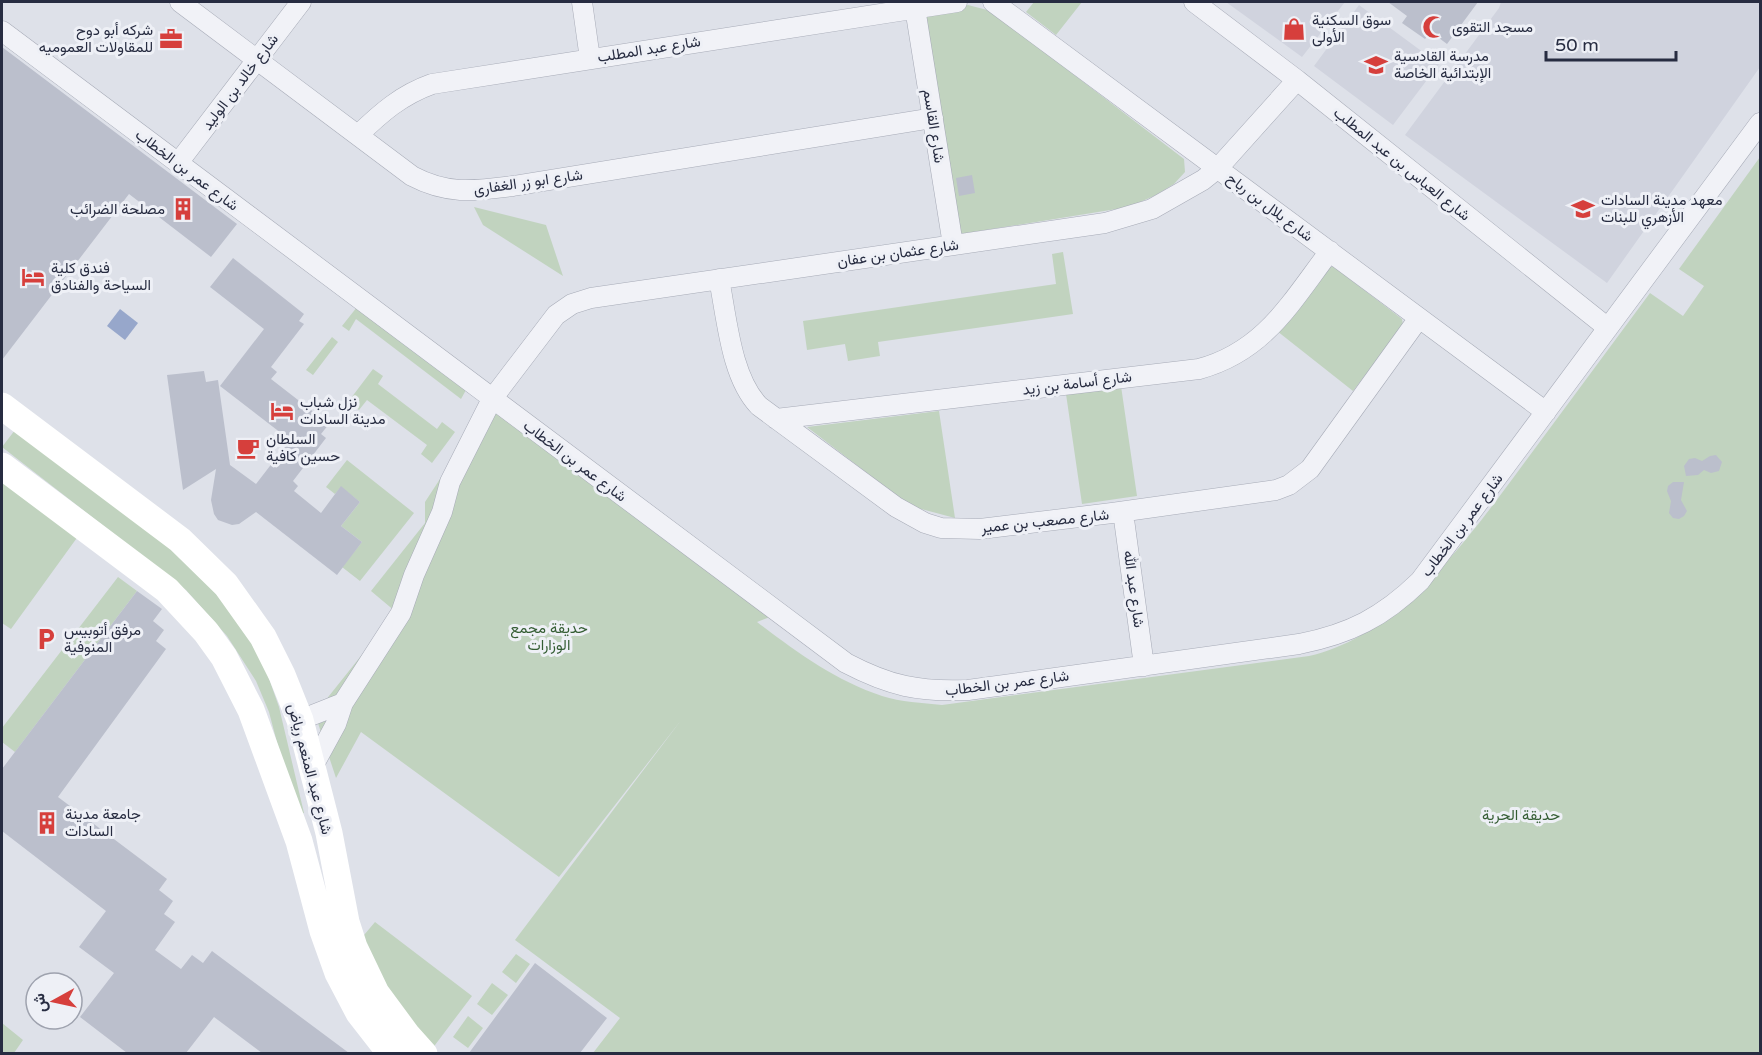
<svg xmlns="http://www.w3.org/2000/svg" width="1762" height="1055" font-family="'Varela Round',Vazirmatn,sans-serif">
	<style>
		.built { fill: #d0d3de }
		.green { fill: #c1d3bf }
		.water { fill: #97a7cb }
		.building { fill: #bbbfcc }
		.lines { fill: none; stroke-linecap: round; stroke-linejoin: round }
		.street-casing { stroke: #a7abb7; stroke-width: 21 }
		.street { stroke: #f1f2f7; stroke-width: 20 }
		.secondary { stroke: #fff; stroke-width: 27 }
		.labels { text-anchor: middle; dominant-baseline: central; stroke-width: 6; stroke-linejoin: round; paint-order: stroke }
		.poi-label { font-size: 15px; fill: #272c41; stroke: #eef0f6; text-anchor: start }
		.street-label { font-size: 15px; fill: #272c41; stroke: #eef0f6 }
		.park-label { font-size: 15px; fill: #345d33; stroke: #eef0f6 }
	</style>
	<rect width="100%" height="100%" fill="#dee1e9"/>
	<path class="built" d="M 1226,2 L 1345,2 L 1302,57 Z
		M 1501,2 L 1760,2 L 1760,67 L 1607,283 L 1405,135 L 1499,8 Z
		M 1359,5 L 1439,64 L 1393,125 L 1314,66 Z"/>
	<path class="green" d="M 1034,2 L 1082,2 L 1056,35 L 1026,12 Z
		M 968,5 L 991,11 L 1184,159 L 1185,172 L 1174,184 L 1156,195 L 1129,207 L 955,235 L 926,17 L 941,10 Z
		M 1760,157 L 1760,1053 L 593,1053 L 620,1018 L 515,940 L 682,719 L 559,877 L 361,732 L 336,778 L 314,711 L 321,706 L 396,612 L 371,591 L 425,523 L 425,502 L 492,399 L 778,614 L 757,622 C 795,651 836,681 882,696 C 901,702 922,703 942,705 L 1309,656 C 1406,635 1482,519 1539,443 C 1576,393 1613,343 1650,293 L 1683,316 L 1704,286 L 1679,269 Z
		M 474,207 L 546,225 L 563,276 L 483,225 Z
		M 1063,252 L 1073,314 L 878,342 L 880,356 L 848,361 L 845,344 L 807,350 L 803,321 L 1056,284 L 1052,254 Z
		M 1329,267 L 1334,267 L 1402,319 L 1403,325 L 1399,331 L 1353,391 L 1277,331 Z
		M 357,307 L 466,390 L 461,399 L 356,319 L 349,331 L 342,326 Z
		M 332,337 L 338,342 L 313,375 L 306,370 Z
		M 373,369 L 383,376 L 378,384 L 437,429 L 442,422 L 455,432 L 432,463 L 421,454 L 427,445 L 367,400 L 359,410 L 348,402 Z
		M 1121,386 L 1137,496 L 1082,504 L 1066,394 Z
		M 939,411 L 955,518 L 910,506 L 807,427 Z
		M 15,430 L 108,498 L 185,561 L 201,576 L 242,625 L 267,673 L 279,707 L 304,813 L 296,815 L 269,712 L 256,681 L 227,636 L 186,590 L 2,447 Z
		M 347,460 L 414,513 L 360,581 L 342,567 L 362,542 L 341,526 L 360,502 L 341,487 L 335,494 L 326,487 Z
		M 2,475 L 79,535 L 11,629 L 2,623 Z
		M 118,577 L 137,591 L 15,752 L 2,742 L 2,728 Z
		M 375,922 L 472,996 L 432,1049 L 413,1033 L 359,941 Z
		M 516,954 L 530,964 L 516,983 L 502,972 Z
		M 492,983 L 508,995 L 492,1015 L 477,1004 Z
		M 468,1016 L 483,1028 L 468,1048 L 453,1037 Z
		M 2,1023 L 23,1040 L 14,1053 L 2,1053 Z"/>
	<path class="water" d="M 120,309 L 138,323 L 125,340 L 107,326 Z"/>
	<path class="building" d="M 1388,2 L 1478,2 L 1447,44 L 1431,32 L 1425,39 L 1402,23 L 1407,16 Z
		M 2,47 L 237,224 L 211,257 L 129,194 L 2,360 Z
		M 972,175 L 975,193 L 959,196 L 956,178 Z
		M 233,258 L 304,314 L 299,321 L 304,324 L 271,367 L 277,372 L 271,379 L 329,424 L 321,434 L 326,438 L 293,481 L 298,486 L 294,491 L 321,513 L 341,486 L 360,502 L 341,526 L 362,542 L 337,575 L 256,512 L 239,524 L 232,525 L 218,520 L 214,514 L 211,500 L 216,469 L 183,490 L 167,375 L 204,371 L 206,382 L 218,380 L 230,465 L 256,484 L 290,440 L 220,386 L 264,329 L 210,287 Z
		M 1716,455 L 1722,462 L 1719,471 L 1711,473 L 1704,470 L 1698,475 L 1686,476 L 1684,466 L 1689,459 L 1695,458 L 1702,461 L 1710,456 Z
		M 1673,482 L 1684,482 L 1681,500 L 1687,511 L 1684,516 L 1679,519 L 1673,518 L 1669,513 L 1671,501 L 1667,491 L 1668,486 Z
		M 137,591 L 162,609 L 153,621 L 164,630 L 156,641 L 166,649 L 58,797 L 167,879 L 159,890 L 173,901 L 164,914 L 175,922 L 155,950 L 181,969 L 192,955 L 203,963 L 212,951 L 349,1053 L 262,1053 L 214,1017 L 186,1053 L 127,1053 L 80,1017 L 114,973 L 79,947 L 106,911 L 2,831 L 2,769 Z
		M 535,963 L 607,1018 L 580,1053 L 469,1053 Z"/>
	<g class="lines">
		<g class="street-casing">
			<path id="street" d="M 180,2 L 412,176 C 448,195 474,191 513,186 L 933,118
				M 582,2 L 590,59
				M 993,2 L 1546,412
				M 1194,2 L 1297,80 L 1608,328
				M 915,8 L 953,245
				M 2,31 L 846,663 C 890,686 918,692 968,690 L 1299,644 C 1350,634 1383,617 1420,581 L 1760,123
				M 358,135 C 381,113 401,95 432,84 L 957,2
				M 178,163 L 301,2
				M 719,279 C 727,319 731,377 759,406 L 896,507 L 925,523 L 941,528 L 980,529 L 1112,513 L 1276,490 L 1289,485 L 1310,469 L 1419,318
				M 776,419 L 1199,369 C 1265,351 1291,302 1330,251
				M 1123,512 L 1144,666
				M 300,720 L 343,703
				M 312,768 L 336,724 L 343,703 L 401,613 L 414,575 L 442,512 L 450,482 L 492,399 L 556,315 L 572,304 L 591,298 L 1105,223 L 1152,209 L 1203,180 L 1218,168 L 1297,80"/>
		</g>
		<use href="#street" class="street"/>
		<path class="secondary" d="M 2,406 L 180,540 L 226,585 L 263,637 L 282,675 L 300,720 L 329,833 L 346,922 L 354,947 L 376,993 L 407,1035 L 424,1054
			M 2,466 L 167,590 L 206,632 L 224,657 L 251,710 L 299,841 L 323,931 L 338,973 L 359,1013 L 391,1054"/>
	</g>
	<defs>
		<g id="mosque-bare" transform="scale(1.8)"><path d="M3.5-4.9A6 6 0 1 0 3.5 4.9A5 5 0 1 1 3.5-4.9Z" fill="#d63f3c" stroke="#eef0f6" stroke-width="2.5" paint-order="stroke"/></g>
		<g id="shop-bare" transform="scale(1.8)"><path d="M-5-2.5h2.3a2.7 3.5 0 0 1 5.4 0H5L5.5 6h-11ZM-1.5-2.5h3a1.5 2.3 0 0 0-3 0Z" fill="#d63f3c" stroke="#eef0f6" stroke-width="2.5" paint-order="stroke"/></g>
		<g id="office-bare" transform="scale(1.8)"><path d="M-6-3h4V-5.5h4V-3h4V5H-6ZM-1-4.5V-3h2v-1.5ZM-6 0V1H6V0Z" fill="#d63f3c" stroke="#eef0f6" stroke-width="2.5" paint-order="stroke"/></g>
		<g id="school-bare" transform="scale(1.8)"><path d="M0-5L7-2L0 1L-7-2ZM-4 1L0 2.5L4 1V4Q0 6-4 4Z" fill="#d63f3c" stroke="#eef0f6" stroke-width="2.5" paint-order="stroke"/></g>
		<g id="building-bare" transform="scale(1.8)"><path d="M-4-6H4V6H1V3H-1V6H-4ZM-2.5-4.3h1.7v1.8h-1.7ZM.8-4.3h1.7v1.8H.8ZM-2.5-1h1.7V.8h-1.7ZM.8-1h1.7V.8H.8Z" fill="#d63f3c" stroke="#eef0f6" stroke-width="2.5" paint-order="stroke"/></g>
		<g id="hotel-bare" transform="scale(1.8)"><path d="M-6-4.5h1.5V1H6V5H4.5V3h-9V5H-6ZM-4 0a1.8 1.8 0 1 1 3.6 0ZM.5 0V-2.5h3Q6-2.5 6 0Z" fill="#d63f3c" stroke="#eef0f6" stroke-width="2.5" paint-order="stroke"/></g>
		<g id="cafe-bare" transform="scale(1.8)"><path d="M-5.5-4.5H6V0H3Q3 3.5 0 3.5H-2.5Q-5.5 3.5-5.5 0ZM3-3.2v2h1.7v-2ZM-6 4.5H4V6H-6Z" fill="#d63f3c" stroke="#eef0f6" stroke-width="2.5" paint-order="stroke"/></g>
		<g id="parking-bare" transform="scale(1.8)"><path d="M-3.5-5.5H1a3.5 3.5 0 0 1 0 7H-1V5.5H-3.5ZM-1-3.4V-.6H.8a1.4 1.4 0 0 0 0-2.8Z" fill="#d63f3c" stroke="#eef0f6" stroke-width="2.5" paint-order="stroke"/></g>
	</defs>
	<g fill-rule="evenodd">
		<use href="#mosque-bare" x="1434" y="27"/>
		<use href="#shop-bare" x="1294" y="29"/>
		<use href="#office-bare" x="171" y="39"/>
		<use href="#school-bare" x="1376" y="65"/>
		<use href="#building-bare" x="183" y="209"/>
		<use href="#school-bare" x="1583" y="209"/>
		<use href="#hotel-bare" x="33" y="277"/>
		<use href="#hotel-bare" x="282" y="411"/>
		<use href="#cafe-bare" x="248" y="448"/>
		<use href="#parking-bare" x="46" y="639"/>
		<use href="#building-bare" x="47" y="823"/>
	</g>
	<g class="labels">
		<g class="poi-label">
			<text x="1312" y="20">سوق السكنية<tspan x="1312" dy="17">الأولى</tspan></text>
			<text x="1452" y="27">مسجد التقوى</text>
			<text x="153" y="30" text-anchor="end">شركه أبو دوح<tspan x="153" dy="17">للمقاولات العموميه</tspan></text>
			<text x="1394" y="56">مدرسة القادسية<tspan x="1394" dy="17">الإبتدائية الخاصة</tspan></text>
			<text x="1601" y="200">معهد مدينة السادات<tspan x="1601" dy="17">الأزهري للبنات</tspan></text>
			<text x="165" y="209" text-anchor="end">مصلحة الضرائب</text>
			<text x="51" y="268">فندق كلية<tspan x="51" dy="17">السياحة والفنادق</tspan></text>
			<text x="300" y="402">نزل شباب<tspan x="300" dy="17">مدينة السادات</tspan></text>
			<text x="266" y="439">السلطان<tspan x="266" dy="17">حسين كافية</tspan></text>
			<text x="64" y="630">مرفق أتوبيس<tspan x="64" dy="17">المنوفية</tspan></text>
			<text x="65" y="814">جامعة مدينة<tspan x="65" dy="17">السادات</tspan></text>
		</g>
		<g class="street-label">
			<text transform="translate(649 49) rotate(-9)">شارع عبد المطلب</text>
			<text transform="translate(240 82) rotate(-53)">شارع خالد بن الوليد</text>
			<text transform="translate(934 126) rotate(81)">شارع القاسم</text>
			<text transform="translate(1402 164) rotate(39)">شارع العباس بن عبد المطلب</text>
			<text transform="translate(187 170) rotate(37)">شارع عمر بن الخطاب</text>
			<text transform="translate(528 182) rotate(-8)">شارع ابو زر الغفارى</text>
			<text transform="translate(1270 207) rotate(37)">شارع بلال بن رباح</text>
			<text transform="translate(898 253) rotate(-8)">شارع عثمان بن عفان</text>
			<text transform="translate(1077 383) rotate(-7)">شارع أسامة بن زيد</text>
			<text transform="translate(575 461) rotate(37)">شارع عمر بن الخطاب</text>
			<text transform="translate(1045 521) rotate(-6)">شارع مصعب بن عمير</text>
			<text transform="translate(1462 525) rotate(-53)">شارع عمر بن الخطاب</text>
			<text transform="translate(1134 589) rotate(82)">شارع عبد الله</text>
			<text transform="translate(1007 683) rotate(-7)">شارع عمر بن الخطاب</text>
			<text transform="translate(310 769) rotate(75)">شارع عبد المنعم رياض</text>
		</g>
		<g class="park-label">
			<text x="549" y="628">حديقة مجمع<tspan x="549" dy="17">الوزارات</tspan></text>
			<text x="1521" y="815">حديقة الحرية</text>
		</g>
	</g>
	<rect width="1762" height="1055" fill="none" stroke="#272c41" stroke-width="6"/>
	<g transform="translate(54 1001) rotate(262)"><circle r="28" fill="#eef0f6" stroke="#9ea2ae" stroke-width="1.5"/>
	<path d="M0-4.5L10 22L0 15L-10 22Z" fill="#d63f3c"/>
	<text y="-9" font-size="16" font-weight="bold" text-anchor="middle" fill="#272c41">ش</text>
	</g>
	<path d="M1546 51v9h130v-9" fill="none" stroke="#272c41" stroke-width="3"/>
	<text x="1555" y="51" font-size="18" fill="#272c41" stroke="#eef0f6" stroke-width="4.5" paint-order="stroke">50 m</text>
</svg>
